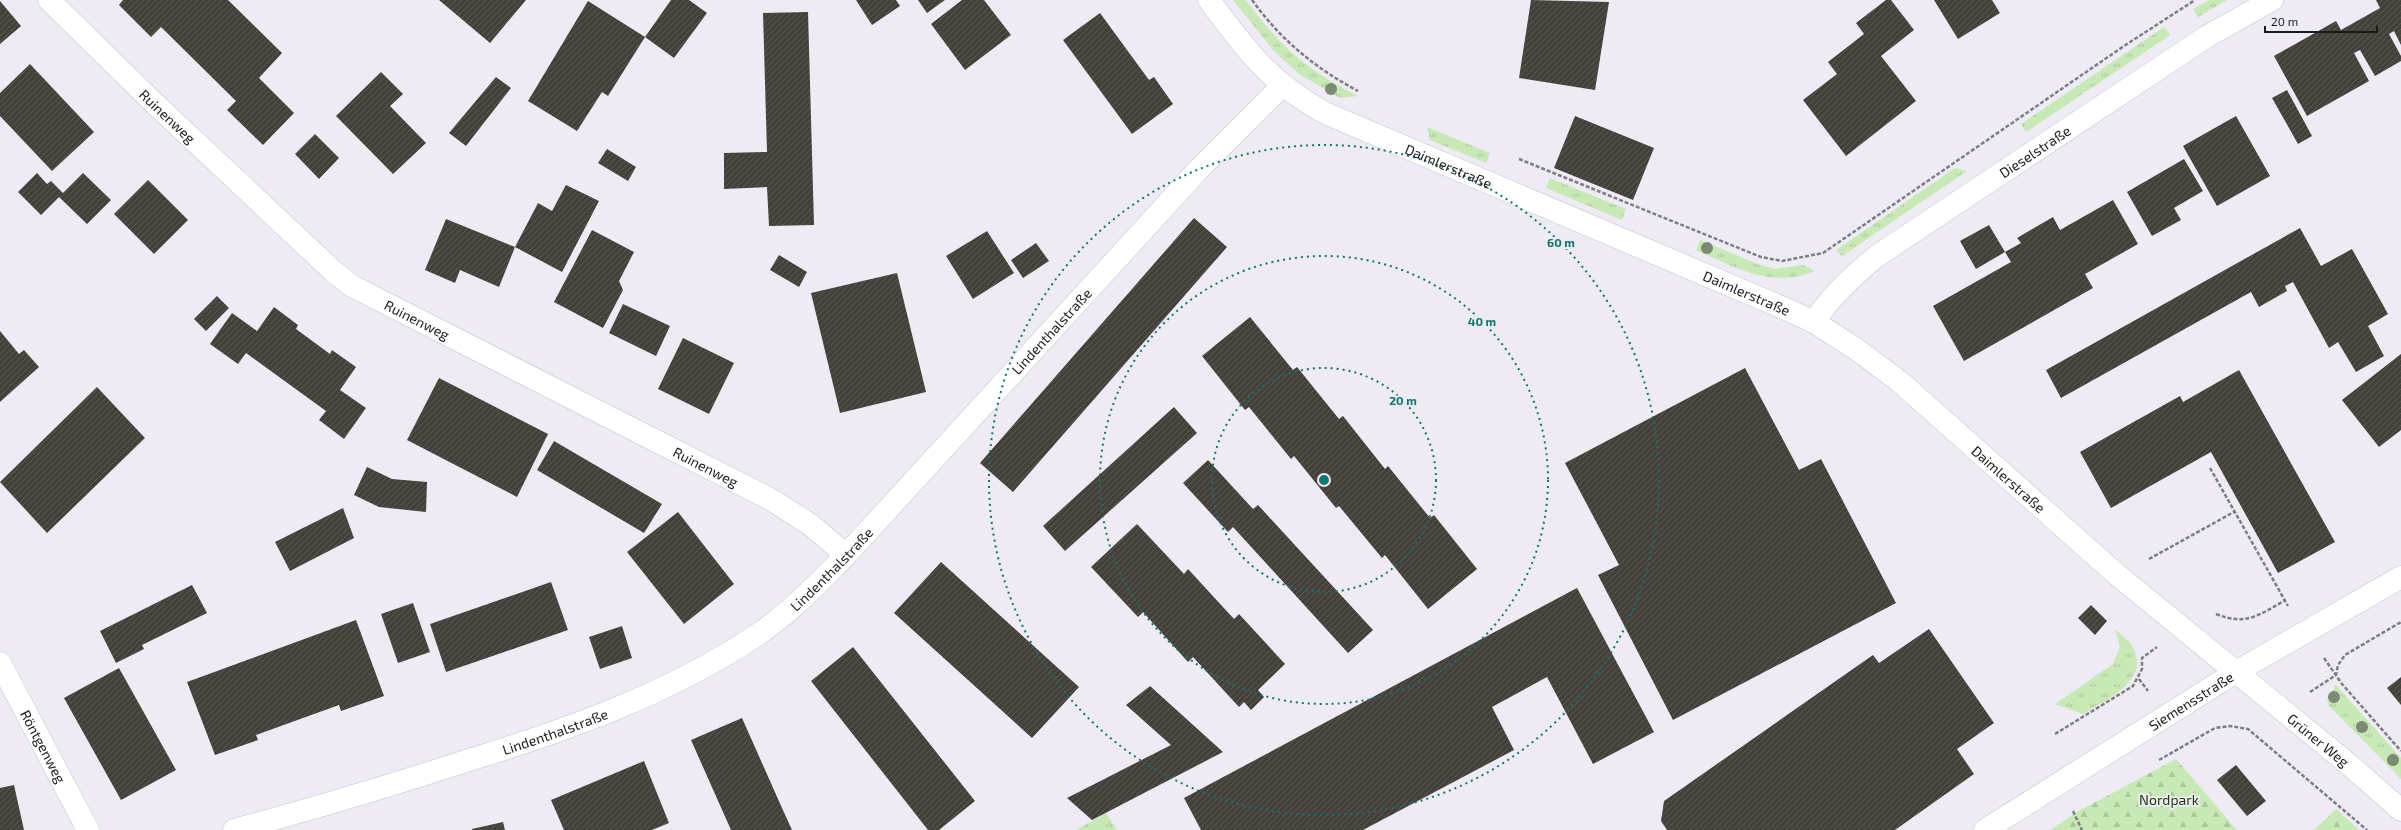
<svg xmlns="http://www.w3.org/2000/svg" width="2401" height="830" font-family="'Exo 2',sans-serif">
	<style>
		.grass { fill: url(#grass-tufts) }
		.forest { fill: url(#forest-firs) }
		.building { fill: url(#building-hatch) }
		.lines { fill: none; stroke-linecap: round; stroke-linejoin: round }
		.street-casing { stroke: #c6c3cc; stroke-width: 23 }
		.secondary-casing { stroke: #c6c3cc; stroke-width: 23 }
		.path { stroke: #7f7d82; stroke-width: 2.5; stroke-dasharray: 4 2; stroke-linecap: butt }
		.street { stroke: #fff; stroke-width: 22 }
		.secondary { stroke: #fff; stroke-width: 22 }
		.tree { fill: #7b8a73 }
		.ring { fill: none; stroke: #0f766e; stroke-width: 2; stroke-dasharray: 2 4 }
		.labels { text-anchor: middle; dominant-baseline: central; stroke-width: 4; stroke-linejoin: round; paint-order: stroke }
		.street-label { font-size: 14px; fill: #1a191c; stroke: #eeebf4 }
		.park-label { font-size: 14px; fill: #1d3a0a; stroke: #eeebf4 }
		.centre { fill: #0f766e; stroke: #eeebf4; stroke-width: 2 }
		.ring-label { font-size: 12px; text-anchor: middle; font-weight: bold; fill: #0f766e; stroke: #eeebf4; stroke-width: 4; stroke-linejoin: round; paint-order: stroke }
	</style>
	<defs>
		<pattern id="grass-tufts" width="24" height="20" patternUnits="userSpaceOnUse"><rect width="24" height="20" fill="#c7e9b5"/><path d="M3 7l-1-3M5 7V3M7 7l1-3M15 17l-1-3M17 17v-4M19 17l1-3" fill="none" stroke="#aac79b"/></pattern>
		<pattern id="forest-firs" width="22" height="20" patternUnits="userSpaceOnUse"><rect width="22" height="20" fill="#c7e9b5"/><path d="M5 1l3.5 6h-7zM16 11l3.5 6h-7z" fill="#aac79b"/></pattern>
		<pattern id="building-hatch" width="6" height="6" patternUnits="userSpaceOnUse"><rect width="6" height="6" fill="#454039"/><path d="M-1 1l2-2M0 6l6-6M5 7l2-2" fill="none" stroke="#5c5853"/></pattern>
	</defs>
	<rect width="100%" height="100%" fill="#eeebf4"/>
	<path class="grass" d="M 1233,0 L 1246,0 C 1279,46 1307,70 1358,96 L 1340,98 L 1299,74 L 1274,51 Z
		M 2209,0 L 2227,0 L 2198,17 L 2193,9 Z
		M 2164,27 L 2170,35 L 2026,132 L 2021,124 Z
		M 1427,127 L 1490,153 L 1486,163 L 1430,140 Z
		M 1955,168 L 1967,171 L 1842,256 L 1836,250 Z
		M 1550,178 L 1626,209 L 1622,220 L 1546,188 Z
		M 1700,240 L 1760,265 L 1775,269 L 1803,265 L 1815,271 C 1770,289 1737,268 1696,250 Z
		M 2115,629 C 2121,635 2130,641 2133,647 C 2150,682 2107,699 2083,714 L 2055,704 L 2113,664 L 2120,647 Z
		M 2336,685 L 2401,758 L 2401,779 L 2329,706 L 2327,699 Z
		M 1106,813 L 1117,830 L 1076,830 Z"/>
	<path class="forest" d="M 2176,759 L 2237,830 L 2050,830 L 2077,812 Z
		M 2336,809 L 2359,830 L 2314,830 Z"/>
	<path class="building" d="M 123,0 L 228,0 L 282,53 L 259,78 L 294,113 L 263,145 L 227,110 L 236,101 L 161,27 L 151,37 L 119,5 Z
		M 439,0 L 526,0 L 490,43 Z
		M 671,0 L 689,0 L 707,13 L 674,58 L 645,37 Z
		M 856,0 L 896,0 L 900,6 L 872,25 Z
		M 918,0 L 945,0 L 927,13 Z
		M 962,0 L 984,0 L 1011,35 L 965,70 L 931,24 Z
		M 1531,0 L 1609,2 L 1595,90 L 1519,78 Z
		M 1886,0 L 1891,0 L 1914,30 L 1881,56 L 1916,101 L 1846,156 L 1803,100 L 1837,74 L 1828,62 L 1864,34 L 1856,23 Z
		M 1934,0 L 1992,0 L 2000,13 L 1958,39 Z
		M 2376,0 L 2401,0 L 2401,45 L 2394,31 L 2389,34 L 2401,56 L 2401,61 L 2375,76 L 2360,50 L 2354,53 L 2369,81 L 2307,116 L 2274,56 L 2336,21 L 2341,30 L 2380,8 Z
		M 0,1 L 21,26 L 0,44 Z
		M 588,1 L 645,37 L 608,96 L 602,92 L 577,131 L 528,101 Z
		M 808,12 L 814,225 L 769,226 L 767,187 L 724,189 L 724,153 L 767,152 L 763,13 Z
		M 1100,13 L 1149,80 L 1154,77 L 1173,104 L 1132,134 L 1063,40 Z
		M 30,64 L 94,132 L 52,171 L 0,116 L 0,93 Z
		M 381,72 L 403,94 L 390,106 L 426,143 L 393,174 L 336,116 Z
		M 496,77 L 511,88 L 466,146 L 449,133 Z
		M 2287,90 L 2312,136 L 2298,144 L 2272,98 Z
		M 1575,116 L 1654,148 L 1633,200 L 1554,168 Z
		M 2236,116 L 2270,176 L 2217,206 L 2183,146 Z
		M 315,134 L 339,158 L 319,179 L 295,154 Z
		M 607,149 L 636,167 L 628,181 L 598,163 Z
		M 2184,159 L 2203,191 L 2174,208 L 2181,220 L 2152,236 L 2127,192 Z
		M 37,173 L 47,184 L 51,181 L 63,193 L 83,173 L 111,200 L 87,224 L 59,197 L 41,215 L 18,192 Z
		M 148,180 L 188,220 L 154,254 L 114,214 Z
		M 566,185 L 599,201 L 562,272 L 515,247 L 538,203 L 552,211 Z
		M 2113,200 L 2138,244 L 2085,274 L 2093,288 L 1964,361 L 1933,306 L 2011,262 L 2005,252 L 2021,243 L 2017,238 L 2053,217 L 2060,230 Z
		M 1194,218 L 1227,247 L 1013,492 L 980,463 Z
		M 446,219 L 515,247 L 499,287 L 460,270 L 455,283 L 425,270 Z
		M 1989,225 L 2005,252 L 1976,269 L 1960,241 Z
		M 2300,228 L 2321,266 L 2352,249 L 2388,314 L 2368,326 L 2384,356 L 2356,372 L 2338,342 L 2329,348 L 2293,282 L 2285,286 L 2287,291 L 2259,307 L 2251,292 L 2061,398 L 2046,370 Z
		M 592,230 L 634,252 L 619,281 L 623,290 L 603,328 L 554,302 Z
		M 987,231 L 1014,273 L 973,299 L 946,256 Z
		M 1036,243 L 1049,261 L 1023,278 L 1011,260 Z
		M 779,255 L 807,272 L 799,287 L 770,270 Z
		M 897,273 L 926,392 L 840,413 L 811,293 Z
		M 217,296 L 229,308 L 206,331 L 194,319 Z
		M 623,304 L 670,326 L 656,356 L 609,333 Z
		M 274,307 L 298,325 L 296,329 L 330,354 L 332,350 L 356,367 L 340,390 L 366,408 L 344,439 L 319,420 L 326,411 L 246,353 L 238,364 L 210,344 L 232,313 L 257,331 Z
		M 1250,317 L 1293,370 L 1297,367 L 1339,419 L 1343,416 L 1385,469 L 1388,466 L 1430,518 L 1434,515 L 1477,569 L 1428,609 L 1385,555 L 1382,558 L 1339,506 L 1336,508 L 1294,456 L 1291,459 L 1249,407 L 1245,410 L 1202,356 Z
		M 0,331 L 19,354 L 24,350 L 39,367 L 0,402 Z
		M 683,338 L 734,363 L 709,414 L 658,389 Z
		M 2401,354 L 2401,430 L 2379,447 L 2342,400 Z
		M 1745,368 L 1799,470 L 1821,459 L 1896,603 L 1673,720 L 1598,575 L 1619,565 L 1565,463 Z
		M 2239,370 L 2335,542 L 2278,573 L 2211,452 L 2111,508 L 2080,452 L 2180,396 L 2183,402 Z
		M 439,378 L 548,434 L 517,497 L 407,440 Z
		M 97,387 L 145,438 L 47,533 L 0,482 Z
		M 1174,407 L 1197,433 L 1065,551 L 1043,526 Z
		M 554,441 L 662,504 L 644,533 L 537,470 Z
		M 1208,460 L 1253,509 L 1258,505 L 1373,630 L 1348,653 L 1233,527 L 1228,532 L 1183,483 Z
		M 367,467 L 392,479 L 427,482 L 426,512 L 379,507 L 354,495 Z
		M 343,508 L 354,538 L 290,571 L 275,542 Z
		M 678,512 L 734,584 L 684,624 L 627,552 Z
		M 1137,524 L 1184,574 L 1188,569 L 1234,619 L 1239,614 L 1285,664 L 1258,690 L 1264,697 L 1251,710 L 1244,702 L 1239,707 L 1193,657 L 1188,662 L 1143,612 L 1138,617 L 1091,567 Z
		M 941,562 L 1079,687 L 1032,738 L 894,613 Z
		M 551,582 L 568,630 L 446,672 L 430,624 Z
		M 192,585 L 207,613 L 142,645 L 144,649 L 116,663 L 100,631 Z
		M 1577,588 L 1654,732 L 1593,764 L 1547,677 L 1492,707 L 1514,750 L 1363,830 L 1201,830 L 1184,798 Z
		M 413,603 L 430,652 L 398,663 L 381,614 Z
		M 2091,605 L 2107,621 L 2095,635 L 2078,618 Z
		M 356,620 L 384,696 L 341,711 L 339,705 L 256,735 L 258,740 L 215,755 L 187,682 Z
		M 622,626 L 632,658 L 600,669 L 589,637 Z
		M 1929,629 L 1994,723 L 1957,749 L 1974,774 L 1895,830 L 1667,830 L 1661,821 L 1664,801 L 1873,655 L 1879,663 Z
		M 853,647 L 975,801 L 939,830 L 928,830 L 811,681 Z
		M 119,668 L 176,770 L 121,800 L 64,698 Z
		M 2401,677 L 2401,705 L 2387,688 Z
		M 1150,686 L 1223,752 L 1092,820 L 1067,798 L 1171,745 L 1126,705 Z
		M 742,718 L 782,808 L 792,830 L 731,830 L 691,740 Z
		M 644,761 L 669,823 L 652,830 L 564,830 L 551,800 Z
		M 2236,765 L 2266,801 L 2247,816 L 2217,780 Z
		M 14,785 L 24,830 L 0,830 L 0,788 Z
		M 503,822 L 505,830 L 472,830 L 472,829 Z"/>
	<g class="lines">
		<g class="street-casing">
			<g id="street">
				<path id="s1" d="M 49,0 L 153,102 L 333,271 L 352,286 L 772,500 L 811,525 L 846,555"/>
				<path id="s2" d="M 1814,322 C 1831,296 1852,276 1877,256 L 2206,37 L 2272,0"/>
				<path id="s3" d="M 0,663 L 88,830"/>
				<path d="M 2236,672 L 2401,577"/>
				<path id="s4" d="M 234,830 C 312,809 389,786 466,761 C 567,730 669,694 757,635 C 790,613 818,583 846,555 L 1200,168 L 1282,86"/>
			</g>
		</g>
		<g class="secondary-casing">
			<g id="secondary">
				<path id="s5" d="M 1209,0 C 1246,50 1269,82 1325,113 L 1786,309 L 1814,322 L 1856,349 L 1899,381 L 2115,573 L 2346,762 L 2401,810"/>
				<path id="s6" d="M 1985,830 L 2236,672"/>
			</g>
		</g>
		<path class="path" d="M 1252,0 C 1281,40 1315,68 1358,91
			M 1519,159 L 1761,257 L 1782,261 L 1823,253 L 2124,46 L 2195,0
			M 2210,468 L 2288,606
			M 2149,559 L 2234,512
			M 2216,614 C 2246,626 2259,615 2284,601
			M 2324,658 L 2342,684 L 2401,751
			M 2139,679 L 2148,691
			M 2310,692 L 2336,675 L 2338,665 L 2345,655 L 2401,622
			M 2055,734 L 2133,686 L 2142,669 L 2142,658 L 2157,647
			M 2159,760 L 2215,728 L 2230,726 L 2248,729 L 2367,830
			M 2073,811 L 2082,830"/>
		<use href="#street" class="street"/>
		<use href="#secondary" class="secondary"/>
	</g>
	<g class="tree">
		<circle cx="1331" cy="89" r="6"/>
		<circle cx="1707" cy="248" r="6"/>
		<circle cx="2334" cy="697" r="6"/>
		<circle cx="2362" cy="727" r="6"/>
		<circle cx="2393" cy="760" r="6"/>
	</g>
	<g class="ring">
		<circle cx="1324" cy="480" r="112"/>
		<circle cx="1324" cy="480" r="224"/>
		<circle cx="1324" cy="480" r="335"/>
	</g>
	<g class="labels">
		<g class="street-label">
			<text stroke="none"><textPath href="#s1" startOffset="166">Ruinenweg</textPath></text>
			<text stroke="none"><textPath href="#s2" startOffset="281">Dieselstraße</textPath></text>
			<text stroke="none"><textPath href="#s5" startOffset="298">Daimlerstraße</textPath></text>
			<text stroke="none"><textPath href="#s5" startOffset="622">Daimlerstraße</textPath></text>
			<text stroke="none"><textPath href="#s1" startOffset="490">Ruinenweg</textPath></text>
			<text stroke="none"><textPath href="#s4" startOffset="984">Lindenthalstraße</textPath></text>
			<text stroke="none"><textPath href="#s1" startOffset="814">Ruinenweg</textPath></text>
			<text stroke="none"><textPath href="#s5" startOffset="946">Daimlerstraße</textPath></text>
			<text stroke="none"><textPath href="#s4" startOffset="660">Lindenthalstraße</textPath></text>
			<text stroke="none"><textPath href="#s6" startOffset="243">Siemensstraße</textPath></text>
			<text stroke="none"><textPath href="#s4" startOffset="336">Lindenthalstraße</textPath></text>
			<text stroke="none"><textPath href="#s5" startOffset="1351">Grüner Weg</textPath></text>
			<text stroke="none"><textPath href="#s3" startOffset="94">Röntgenweg</textPath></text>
		</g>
		<g class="park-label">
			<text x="2169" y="799">Nordpark</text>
		</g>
	</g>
	<circle cx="1324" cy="480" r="6" class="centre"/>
	<g class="ring-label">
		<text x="1561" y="247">60 m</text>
		<text x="1482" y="326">40 m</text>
		<text x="1403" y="405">20 m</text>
	</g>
	<path d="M2265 26v6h112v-6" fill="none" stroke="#1a191c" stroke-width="2"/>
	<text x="2271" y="26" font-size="12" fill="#1a191c" stroke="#eeebf4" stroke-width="3" paint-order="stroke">20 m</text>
</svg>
